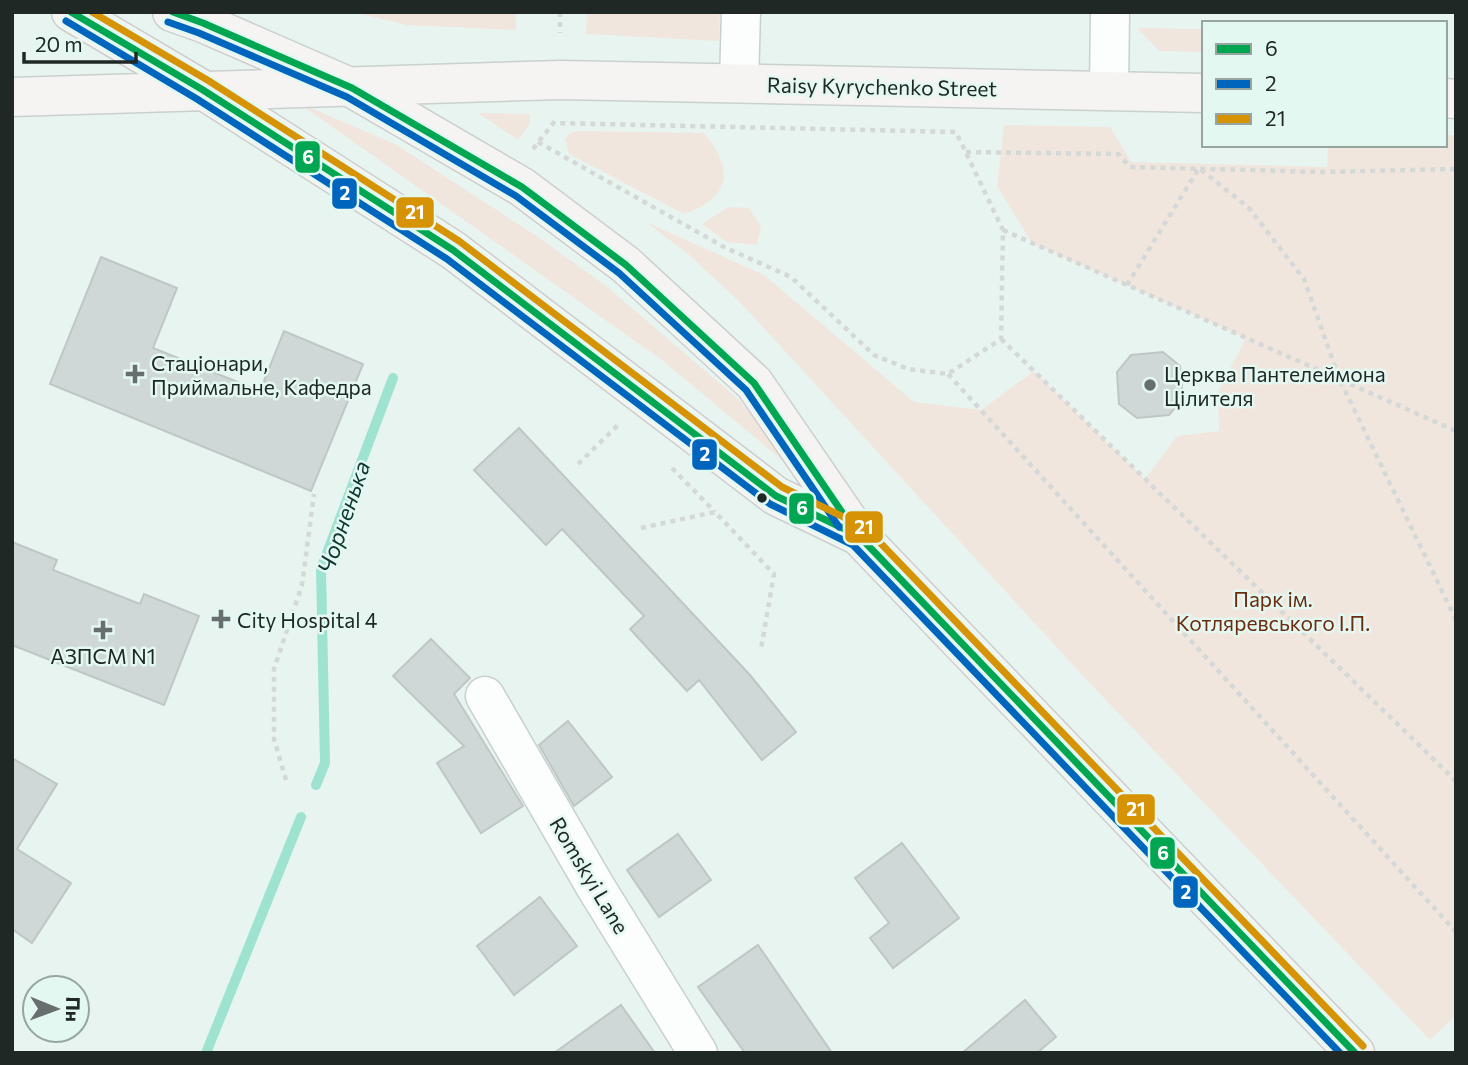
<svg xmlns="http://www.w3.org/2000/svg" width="1468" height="1065" font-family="Commissioner,sans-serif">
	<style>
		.green { fill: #f1e6de }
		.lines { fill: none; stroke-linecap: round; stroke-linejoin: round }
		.stream { stroke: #9ee2d0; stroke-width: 10 }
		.building { fill: #cfd8d6; stroke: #bec7c5; stroke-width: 2 }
		.minor-casing { stroke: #c7d1cd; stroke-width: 41 }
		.major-casing { stroke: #cad0ce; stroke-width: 41 }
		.path { stroke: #d4d8d6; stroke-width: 4.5; stroke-dasharray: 5 5; stroke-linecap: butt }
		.minor { stroke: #fcfdfd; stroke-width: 38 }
		.major { stroke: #f6f4f3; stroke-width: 38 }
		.bus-1-casing { stroke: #e4f8f2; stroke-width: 12 }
		.bus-2-casing { stroke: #e4f8f2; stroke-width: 12 }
		.bus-3-casing { stroke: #e4f8f2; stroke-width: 12 }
		.bus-1 { stroke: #00a651; stroke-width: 7 }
		.bus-2 { stroke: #0065bd; stroke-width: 7 }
		.bus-3 { stroke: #d79306; stroke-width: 7 }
		.poi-dot { fill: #666f6d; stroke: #e4f8f2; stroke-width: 2.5 }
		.bus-dot { fill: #202826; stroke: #e4f8f2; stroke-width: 2.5 }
		.labels { text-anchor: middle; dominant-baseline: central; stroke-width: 5; stroke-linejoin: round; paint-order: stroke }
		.street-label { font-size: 21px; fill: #202826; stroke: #e4f8f2 }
		.poi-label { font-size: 21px; fill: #202826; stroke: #e4f8f2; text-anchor: start }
		.park-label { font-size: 21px; fill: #6b2b0e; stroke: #e4f8f2 }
		.water-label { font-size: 23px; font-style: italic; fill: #0c382e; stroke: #e4f8f2 }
		.line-badge { stroke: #e4f8f2; stroke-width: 2.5 }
		.badge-label { font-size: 19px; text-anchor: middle; font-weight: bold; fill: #fff }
	</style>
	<rect width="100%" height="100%" fill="#e8f4f0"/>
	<path class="green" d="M 352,12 L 516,12 L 516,30 L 407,25 Z
		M 587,12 L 720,12 L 719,41 L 586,34 Z
		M 1137,28 L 1204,29 L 1204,52 L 1159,51 Z
		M 297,102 L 395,144 L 538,237 L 606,286 L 738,399 L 807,481 L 662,360 Z
		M 478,113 L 530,114 L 529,125 L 518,140 Z
		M 1004,125 L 1110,127 L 1131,162 L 1327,167 L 1328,145 L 1445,145 L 1445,135 L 1456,135 L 1456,1015 L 1430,1040 L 1084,677 L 739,301 L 688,254 L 646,222 L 764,275 L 914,402 L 981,410 L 1034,371 L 1145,479 L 1177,436 L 1219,431 L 1218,392 L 1246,338 L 1032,243 L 997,186 Z
		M 578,131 L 704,133 C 735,170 731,197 684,214 L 569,154 L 565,139 L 570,133 Z
		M 728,207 L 749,208 L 761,227 L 757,245 L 727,242 L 702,224 Z"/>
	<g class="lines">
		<path class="stream" d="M 316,785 L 325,763 L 321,569 L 393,378
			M 206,1053 L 301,817"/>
	</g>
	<path class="building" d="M 101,257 L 177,288 L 153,348 L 260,391 L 284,331 L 363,364 L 311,491 L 50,384 Z
		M 1163,352 L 1180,366 L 1183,398 L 1169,415 L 1137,418 L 1119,404 L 1117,372 L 1131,355 Z
		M 519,428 L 750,675 L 796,732 L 762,760 L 699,680 L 687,691 L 630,629 L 644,616 L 562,529 L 546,545 L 474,470 Z
		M 12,542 L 57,560 L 53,570 L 140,604 L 144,594 L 199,616 L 164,705 L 12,645 Z
		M 431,639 L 470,678 L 454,694 L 523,806 L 481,833 L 437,763 L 464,746 L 393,676 Z
		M 568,721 L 612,777 L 574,806 L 539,745 Z
		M 12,758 L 57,784 L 17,849 L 71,883 L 32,943 L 12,929 Z
		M 678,834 L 711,880 L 659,917 L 627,870 Z
		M 902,843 L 959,918 L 893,968 L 870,938 L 889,923 L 855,878 Z
		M 540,897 L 577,946 L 514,995 L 477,946 Z
		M 758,945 L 832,1053 L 745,1053 L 698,987 Z
		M 1025,1000 L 1056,1037 L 1037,1053 L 962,1053 Z
		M 621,1005 L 655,1053 L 554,1053 Z"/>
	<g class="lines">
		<g class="minor-casing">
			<path id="minor" d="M 739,83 L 741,12
				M 1109,91 L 1110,12
				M 485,696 L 595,886 L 698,1053"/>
		</g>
		<g class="major-casing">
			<path id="major" d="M 71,12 L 203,90 L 453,250 L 776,496 L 857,535
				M 172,12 L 203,23 L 352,88 L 522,187 L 626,265 L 754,383 L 859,536 L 1355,1053
				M 12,97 L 560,80 L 1204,93
				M 1445,98 L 1456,99"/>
		</g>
		<path class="path" d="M 560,12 L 560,33
			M 538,142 L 724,247 L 791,277 L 874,355 L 908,369 L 948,374 L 1001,339 L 1003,230 L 956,132 L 554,123
			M 533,149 L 555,121
			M 966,152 L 1118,154 L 1130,167 L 1324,172 L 1456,169
			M 1003,230 L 1456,431
			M 1127,285 L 1199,168 L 1249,208 L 1304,279 L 1339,378 L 1456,620
			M 1001,339 L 1456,781
			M 948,374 L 1456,932
			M 578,464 L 620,423
			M 672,468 L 715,512
			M 641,528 L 715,512 L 774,574 L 761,649
			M 286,780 L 274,739 L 274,669 L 302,585 L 314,494"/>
		<use href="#minor" class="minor"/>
		<use href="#major" class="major"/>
		<g class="bus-1-casing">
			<path id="bus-1" d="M 71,12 L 203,90 L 453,250 L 776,496 L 859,536 L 1355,1053
				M 173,12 L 203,23 L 352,88 L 522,187 L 626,265 L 754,383 L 848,521"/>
		</g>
		<g class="bus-2-casing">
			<path id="bus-2" d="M 66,21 L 197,99 L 447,259 L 770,504 L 853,545 L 1340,1053
				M 168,22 L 199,33 L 347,97 L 516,196 L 619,273 L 746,390 L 839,527"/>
		</g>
		<g class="bus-3-casing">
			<path id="bus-3" d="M 92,12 L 209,81 L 459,241 L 782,487 L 866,528 L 1363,1046"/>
		</g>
		<use href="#bus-1" class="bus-1"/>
		<use href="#bus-2" class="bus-2"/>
		<use href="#bus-3" class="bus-3"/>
	</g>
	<g class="poi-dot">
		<path d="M131.5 363.5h7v7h7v7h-7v7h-7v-7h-7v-7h7z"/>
		<circle cx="1150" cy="385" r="7"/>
		<path d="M217.5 608.5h7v7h7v7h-7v7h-7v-7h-7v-7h7z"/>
		<path d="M99.5 619.5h7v7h7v7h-7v7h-7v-7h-7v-7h7z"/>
	</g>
	<circle class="bus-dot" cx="762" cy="498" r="6"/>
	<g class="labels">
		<g class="street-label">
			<text transform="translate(882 86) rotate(1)">Raisy Kyrychenko Street</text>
			<text transform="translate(590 875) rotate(59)">Romskyi Lane</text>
		</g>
		<g class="poi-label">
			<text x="151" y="362">Стаціонари,<tspan x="151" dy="24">Приймальне, Кафедра</tspan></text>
			<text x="1164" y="373">Церква Пантелеймона<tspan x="1164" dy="24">Цілителя</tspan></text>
			<text x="237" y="619">City Hospital 4</text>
			<text x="103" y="655" text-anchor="middle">АЗПСМ N1</text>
		</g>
		<g class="park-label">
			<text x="1273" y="598">Парк ім.<tspan x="1273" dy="24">Котляревського І.П.</tspan></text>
		</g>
		<g class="water-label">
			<text transform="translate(343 517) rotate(-71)">Чорненька</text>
		</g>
	</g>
	<g class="line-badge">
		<rect x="294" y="140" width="27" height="34" rx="7" fill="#00a651"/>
		<rect x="331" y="177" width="27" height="33" rx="7" fill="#0065bd"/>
		<rect x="395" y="196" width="40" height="33" rx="7" fill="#d79306"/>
		<rect x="691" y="438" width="27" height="33" rx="7" fill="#0065bd"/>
		<rect x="788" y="492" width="27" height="33" rx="7" fill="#00a651"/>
		<rect x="844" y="510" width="40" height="34" rx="7" fill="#d79306"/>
		<rect x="1116" y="793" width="40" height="33" rx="7" fill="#d79306"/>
		<rect x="1149" y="836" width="27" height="34" rx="7" fill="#00a651"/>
		<rect x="1172" y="875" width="27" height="34" rx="7" fill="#0065bd"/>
	</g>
	<g class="badge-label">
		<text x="308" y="164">6</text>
		<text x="345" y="200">2</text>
		<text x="415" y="219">21</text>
		<text x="705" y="461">2</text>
		<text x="802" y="515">6</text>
		<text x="864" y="534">21</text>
		<text x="1136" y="816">21</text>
		<text x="1163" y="860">6</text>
		<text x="1186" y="899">2</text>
	</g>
	<rect width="1468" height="1065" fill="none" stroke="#202826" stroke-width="28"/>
	<rect x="1202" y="21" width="245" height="126" fill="#e4f8f2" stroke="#96a5a0" stroke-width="2"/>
	<rect x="1216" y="44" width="35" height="10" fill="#00a651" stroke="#96a5a0" stroke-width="2"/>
	<text x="1265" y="56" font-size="21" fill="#202826">6</text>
	<rect x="1216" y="79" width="35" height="10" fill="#0065bd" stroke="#96a5a0" stroke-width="2"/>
	<text x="1265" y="91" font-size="21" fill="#202826">2</text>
	<rect x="1216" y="114" width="35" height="10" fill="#d79306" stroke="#96a5a0" stroke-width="2"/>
	<text x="1265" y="126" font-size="21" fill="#202826">21</text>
	<g transform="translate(56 1009) rotate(91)"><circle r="33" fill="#e4f8f2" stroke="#96a5a0" stroke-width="2"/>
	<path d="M0-5L12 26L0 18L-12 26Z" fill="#666f6d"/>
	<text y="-10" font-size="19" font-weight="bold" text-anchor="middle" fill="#202826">Пн</text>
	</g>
	<path d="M24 52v10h112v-10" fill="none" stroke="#202826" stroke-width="3.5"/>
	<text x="35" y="52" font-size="21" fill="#202826" stroke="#e4f8f2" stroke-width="5" paint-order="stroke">20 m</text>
</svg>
